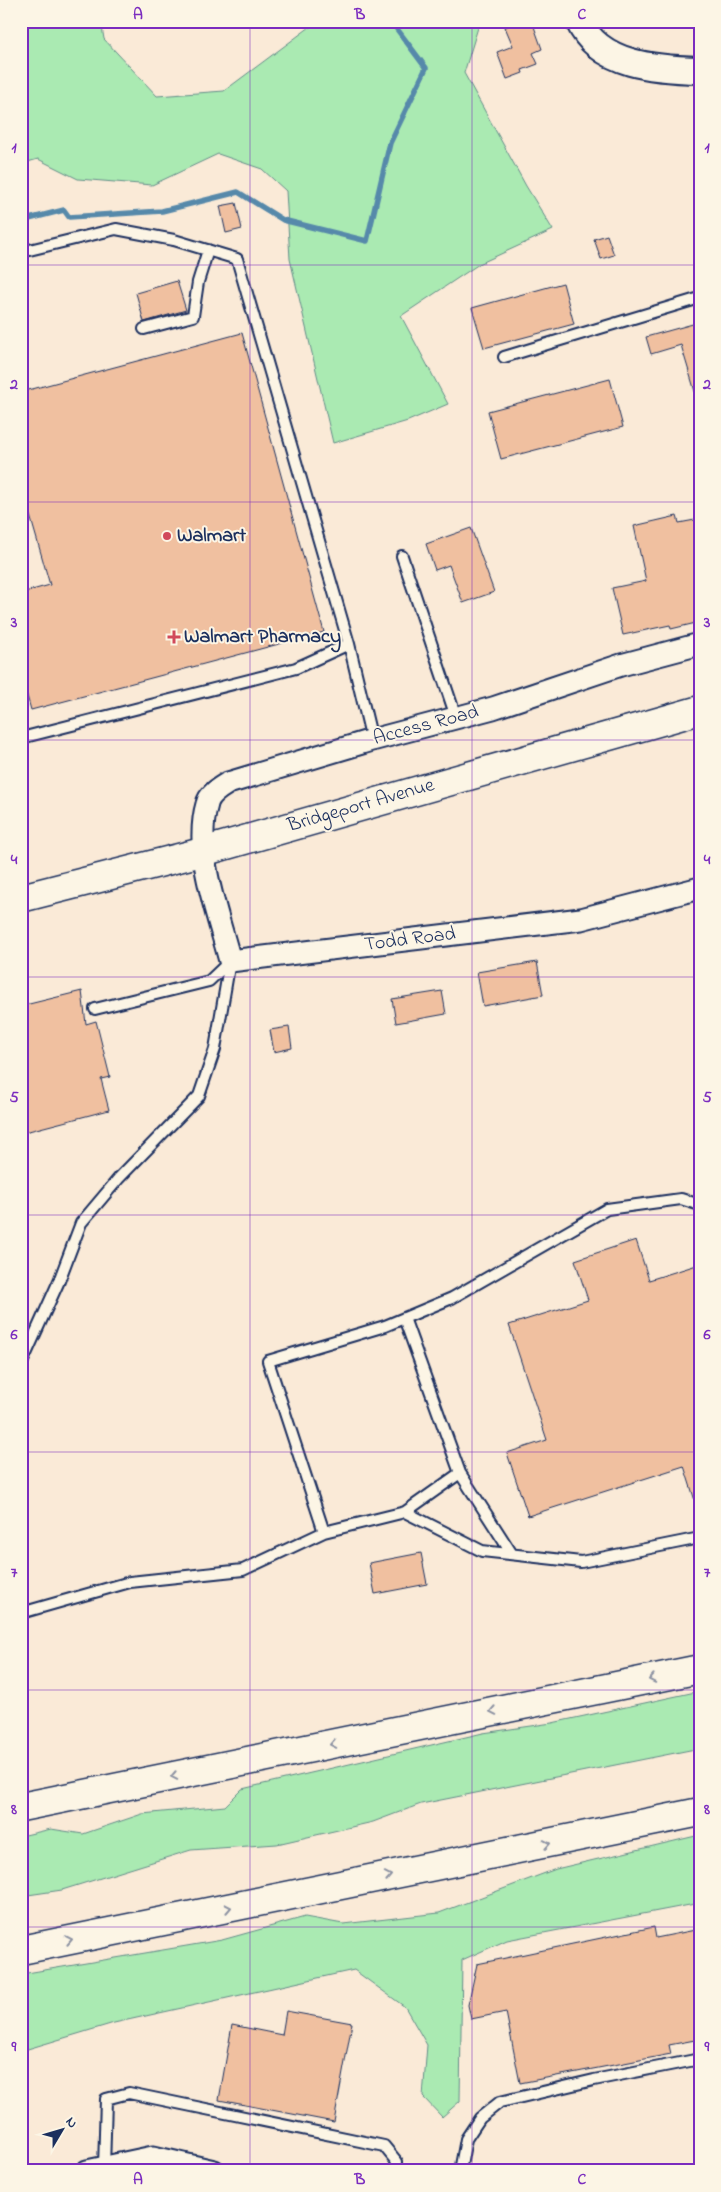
<svg xmlns="http://www.w3.org/2000/svg" width="721" height="2192" font-family="'Indie Flower',sans-serif">
	<style>
		.green { fill: #aaeab2; stroke: #628c88 }
		.lines { fill: none; stroke-linecap: round; stroke-linejoin: round }
		.stream { stroke: #5689aa; stroke-width: 5.5 }
		.building { fill: #f0c0a0; stroke: #1b2f5e }
		.service-casing { stroke: #1b2f5e; stroke-width: 14 }
		.minor-casing { stroke: #1b2f5e; stroke-width: 25 }
		.tertiary-casing { stroke: #1b2f5e; stroke-width: 30 }
		.secondary-casing { stroke: #1b2f5e; stroke-width: 31 }
		.motorway-casing { stroke: #1b2f5e; stroke-width: 31 }
		.service { stroke: #fcf5e5; stroke-width: 10 }
		.minor { stroke: #fcf5e5; stroke-width: 21 }
		.tertiary { stroke: #fcf5e5; stroke-width: 26 }
		.secondary { stroke: #fcf5e5; stroke-width: 28 }
		.motorway { stroke: #fcf5e5; stroke-width: 28 }
		.oneway { stroke: #8c92a2 }
		.grid { fill: none; stroke: #7b2cbf; stroke-width: 1; stroke-opacity: 0.55 }
		.poi-dot { fill: #d1495b; stroke: #fcf5e5; stroke-width: 2 }
		.labels { text-anchor: middle; dominant-baseline: central; stroke-width: 4; stroke-linejoin: round; paint-order: stroke }
		.poi-label { font-size: 20px; font-weight: bold; fill: #1b2f5e; stroke: #fcf5e5; text-anchor: start }
		.street-label { font-size: 20px; fill: #1b2f5e; stroke: #fcf5e5 }
		.neatline { fill: none; stroke: #7b2cbf; stroke-width: 2 }
		.grid-label { font-size: 16px; text-anchor: middle; font-weight: bold; fill: #7b2cbf }
	</style>
	<rect width="100%" height="100%" fill="#faead7"/>
	<filter id="ink" filterUnits="userSpaceOnUse"><feTurbulence type="fractalNoise" baseFrequency=".02" numOctaves="2"/><feDisplacementMap in="SourceGraphic" scale="10" xChannelSelector="R" yChannelSelector="G"/><feConvolveMatrix kernelMatrix="1 2 1 2 8 2 1 2 1" color-interpolation-filters="sRGB"/></filter>
	<g filter="url(#ink)">
		<path class="green" d="M 21,21 L 101,21 L 104,39 L 157,96 L 224,91 L 318,21 L 480,21 L 464,73 L 526,186 L 553,230 L 479,264 L 401,316 L 448,404 L 408,421 L 333,443 L 290,259 L 286,191 L 262,169 L 218,154 L 152,185 L 78,179 L 38,159 L 21,164 Z
			M 700,1691 L 700,1748 L 421,1804 L 373,1822 L 277,1844 L 191,1850 L 62,1890 L 21,1896 L 21,1836 L 51,1829 L 83,1834 L 142,1814 L 225,1806 L 242,1789 L 483,1733 L 552,1723 Z
			M 700,1835 L 700,1903 L 507,1940 L 462,1960 L 460,2101 L 442,2117 L 423,2097 L 427,2045 L 405,2007 L 354,1970 L 114,2023 L 21,2051 L 21,1974 L 222,1940 L 305,1917 L 343,1924 L 439,1913 L 556,1869 Z"/>
		<g class="lines">
			<path class="stream" d="M 21,221 L 64,210 L 69,217 L 162,211 L 238,192 L 283,220 L 367,241 L 390,143 L 426,68 L 391,21"/>
		</g>
		<path class="building" d="M 520,21 L 532,21 L 542,49 L 533,53 L 538,64 L 522,70 L 523,73 L 507,79 L 497,52 L 513,46 L 505,27 Z
			M 236,203 L 242,229 L 226,233 L 220,206 Z
			M 607,235 L 614,255 L 601,259 L 594,239 Z
			M 177,281 L 186,310 L 144,322 L 136,293 Z
			M 563,283 L 574,324 L 484,348 L 472,308 Z
			M 700,322 L 700,394 L 696,395 L 681,345 L 651,354 L 646,337 Z
			M 242,333 L 324,632 L 31,710 L 21,674 L 21,593 L 50,585 L 21,484 L 21,392 Z
			M 610,379 L 623,427 L 501,459 L 488,411 Z
			M 677,516 L 679,523 L 700,519 L 700,622 L 671,629 L 670,625 L 623,635 L 612,588 L 646,581 L 634,526 Z
			M 471,528 L 494,592 L 463,603 L 449,565 L 435,570 L 426,544 Z
			M 537,962 L 543,995 L 483,1006 L 477,972 Z
			M 82,991 L 86,1024 L 96,1021 L 110,1077 L 101,1079 L 109,1110 L 21,1133 L 21,1006 Z
			M 442,991 L 446,1014 L 396,1023 L 392,999 Z
			M 289,1027 L 292,1048 L 274,1052 L 270,1030 Z
			M 636,1240 L 649,1280 L 700,1264 L 700,1506 L 697,1507 L 684,1466 L 528,1516 L 507,1453 L 547,1440 L 509,1325 L 588,1300 L 575,1260 Z
			M 421,1553 L 427,1584 L 375,1594 L 369,1563 Z
			M 654,1927 L 656,1938 L 700,1929 L 700,2039 L 669,2045 L 671,2054 L 520,2083 L 506,2012 L 471,2019 L 468,2005 L 477,1964 Z
			M 286,2011 L 352,2023 L 334,2122 L 219,2100 L 232,2025 L 282,2035 Z"/>
		<g class="lines">
			<g class="service-casing">
				<path id="service" d="M 21,252 L 116,229 L 174,240 L 237,259 L 349,644 L 372,740
					M 144,329 L 193,316 L 198,282 L 208,250
					M 504,357 L 700,298
					M 402,556 L 456,717
					M 21,738 L 296,668 L 349,644
					M 95,1009 L 209,981 L 230,961
					M 404,1318 L 460,1473 L 405,1512
					M 21,1365 L 59,1281 L 81,1223 L 119,1178 L 199,1096 L 215,1049 L 230,961
					M 460,1473 L 512,1554
					M 324,1532 L 268,1361 L 385,1326 L 452,1298 L 607,1209 L 681,1199 L 700,1205
					M 21,1613 L 130,1582 L 243,1570 L 324,1532 L 405,1512 L 482,1551 L 581,1562 L 700,1538
					M 104,2168 L 106,2099 L 129,2093 L 384,2146 L 397,2162 L 395,2171
					M 460,2171 L 466,2139 L 480,2118 L 500,2102 L 594,2080 L 700,2059"/>
			</g>
			<g class="minor-casing">
				<path id="minor" d="M 700,644 L 621,665 L 493,708 L 372,740 L 228,783 C 220,788 209,794 207,804 C 193,852 218,914 230,961 L 581,919 L 700,888
					M 87,2171 L 153,2157 L 214,2171"/>
			</g>
			<g class="tertiary-casing">
				<path id="tertiary" d="M 579,21 C 599,66 657,69 700,70"/>
			</g>
			<g class="secondary-casing">
				<path id="secondary" d="M 21,898 L 202,852 L 700,710"/>
			</g>
			<g class="motorway-casing">
				<path id="motorway" d="M 21,1807 L 700,1669
					M 21,1950 L 700,1812"/>
			</g>
			<use href="#service" class="service"/>
			<use href="#minor" class="minor"/>
			<use href="#tertiary" class="tertiary"/>
			<use href="#secondary" class="secondary"/>
			<use href="#motorway" class="motorway"/>
		</g>
		<defs><path id="oneway-chevron" d="M-2-3.5L2.5 0L-2 3.5" fill="none" stroke-width="1.6" stroke-linecap="round" stroke-linejoin="round" transform="scale(1.25)"/></defs>
		<g class="oneway">
			<use href="#oneway-chevron" transform="translate(652 1679) rotate(169)"/>
			<use href="#oneway-chevron" transform="translate(493 1711) rotate(169)"/>
			<use href="#oneway-chevron" transform="translate(333 1744) rotate(169)"/>
			<use href="#oneway-chevron" transform="translate(174 1776) rotate(169)"/>
			<use href="#oneway-chevron" transform="translate(547 1844) rotate(-11)"/>
			<use href="#oneway-chevron" transform="translate(388 1876) rotate(-11)"/>
			<use href="#oneway-chevron" transform="translate(228 1908) rotate(-11)"/>
			<use href="#oneway-chevron" transform="translate(69 1940) rotate(-11)"/>
		</g>
	</g>
	<path class="grid" d="M 250,21 L 250,2171M 472,21 L 472,2171M 21,265 L 700,265M 21,502 L 700,502M 21,740 L 700,740M 21,977 L 700,977M 21,1215 L 700,1215M 21,1452 L 700,1452M 21,1690 L 700,1690M 21,1927 L 700,1927"/>
	<g class="poi-dot">
		<circle cx="167" cy="536" r="5"/>
		<path d="M171.5 629.5h5v5h5v5h-5v5h-5v-5h-5v-5h5z"/>
	</g>
	<g class="labels">
		<g class="poi-label">
			<text x="177" y="536">Walmart</text>
			<text x="184" y="637">Walmart Pharmacy</text>
		</g>
		<g class="street-label">
			<text transform="translate(426 726) rotate(-15)">Access Road</text>
			<text transform="translate(361 806) rotate(-16)">Bridgeport Avenue</text>
			<text transform="translate(410 940) rotate(-7)">Todd Road</text>
		</g>
	</g>
	<rect width="721" height="2192" fill="none" stroke="#fcf5e5" stroke-width="55"/>
	<g transform="translate(62 2130) rotate(52)" stroke="#fcf5e5" stroke-width="4" paint-order="stroke">
	<path d="M0-4L9 19L0 12L-9 19Z" fill="#1b2f5e"/>
	<text y="-8" font-size="14" font-weight="bold" text-anchor="middle" fill="#1b2f5e">N</text>
	</g>
	<rect x="28" y="28" width="666" height="2136" class="neatline"/>
	<g class="grid-label">
		<text x="138" y="19">A</text>
		<text x="360" y="19">B</text>
		<text x="582" y="19">C</text>
		<text x="14" y="152">1</text>
		<text x="707" y="152">1</text>
		<text x="14" y="389">2</text>
		<text x="707" y="389">2</text>
		<text x="14" y="627">3</text>
		<text x="707" y="627">3</text>
		<text x="14" y="864">4</text>
		<text x="707" y="864">4</text>
		<text x="14" y="1102">5</text>
		<text x="707" y="1102">5</text>
		<text x="14" y="1339">6</text>
		<text x="707" y="1339">6</text>
		<text x="14" y="1577">7</text>
		<text x="707" y="1577">7</text>
		<text x="14" y="1814">8</text>
		<text x="707" y="1814">8</text>
		<text x="14" y="2051">9</text>
		<text x="707" y="2051">9</text>
		<text x="138" y="2184">A</text>
		<text x="360" y="2184">B</text>
		<text x="582" y="2184">C</text>
	</g>
</svg>
